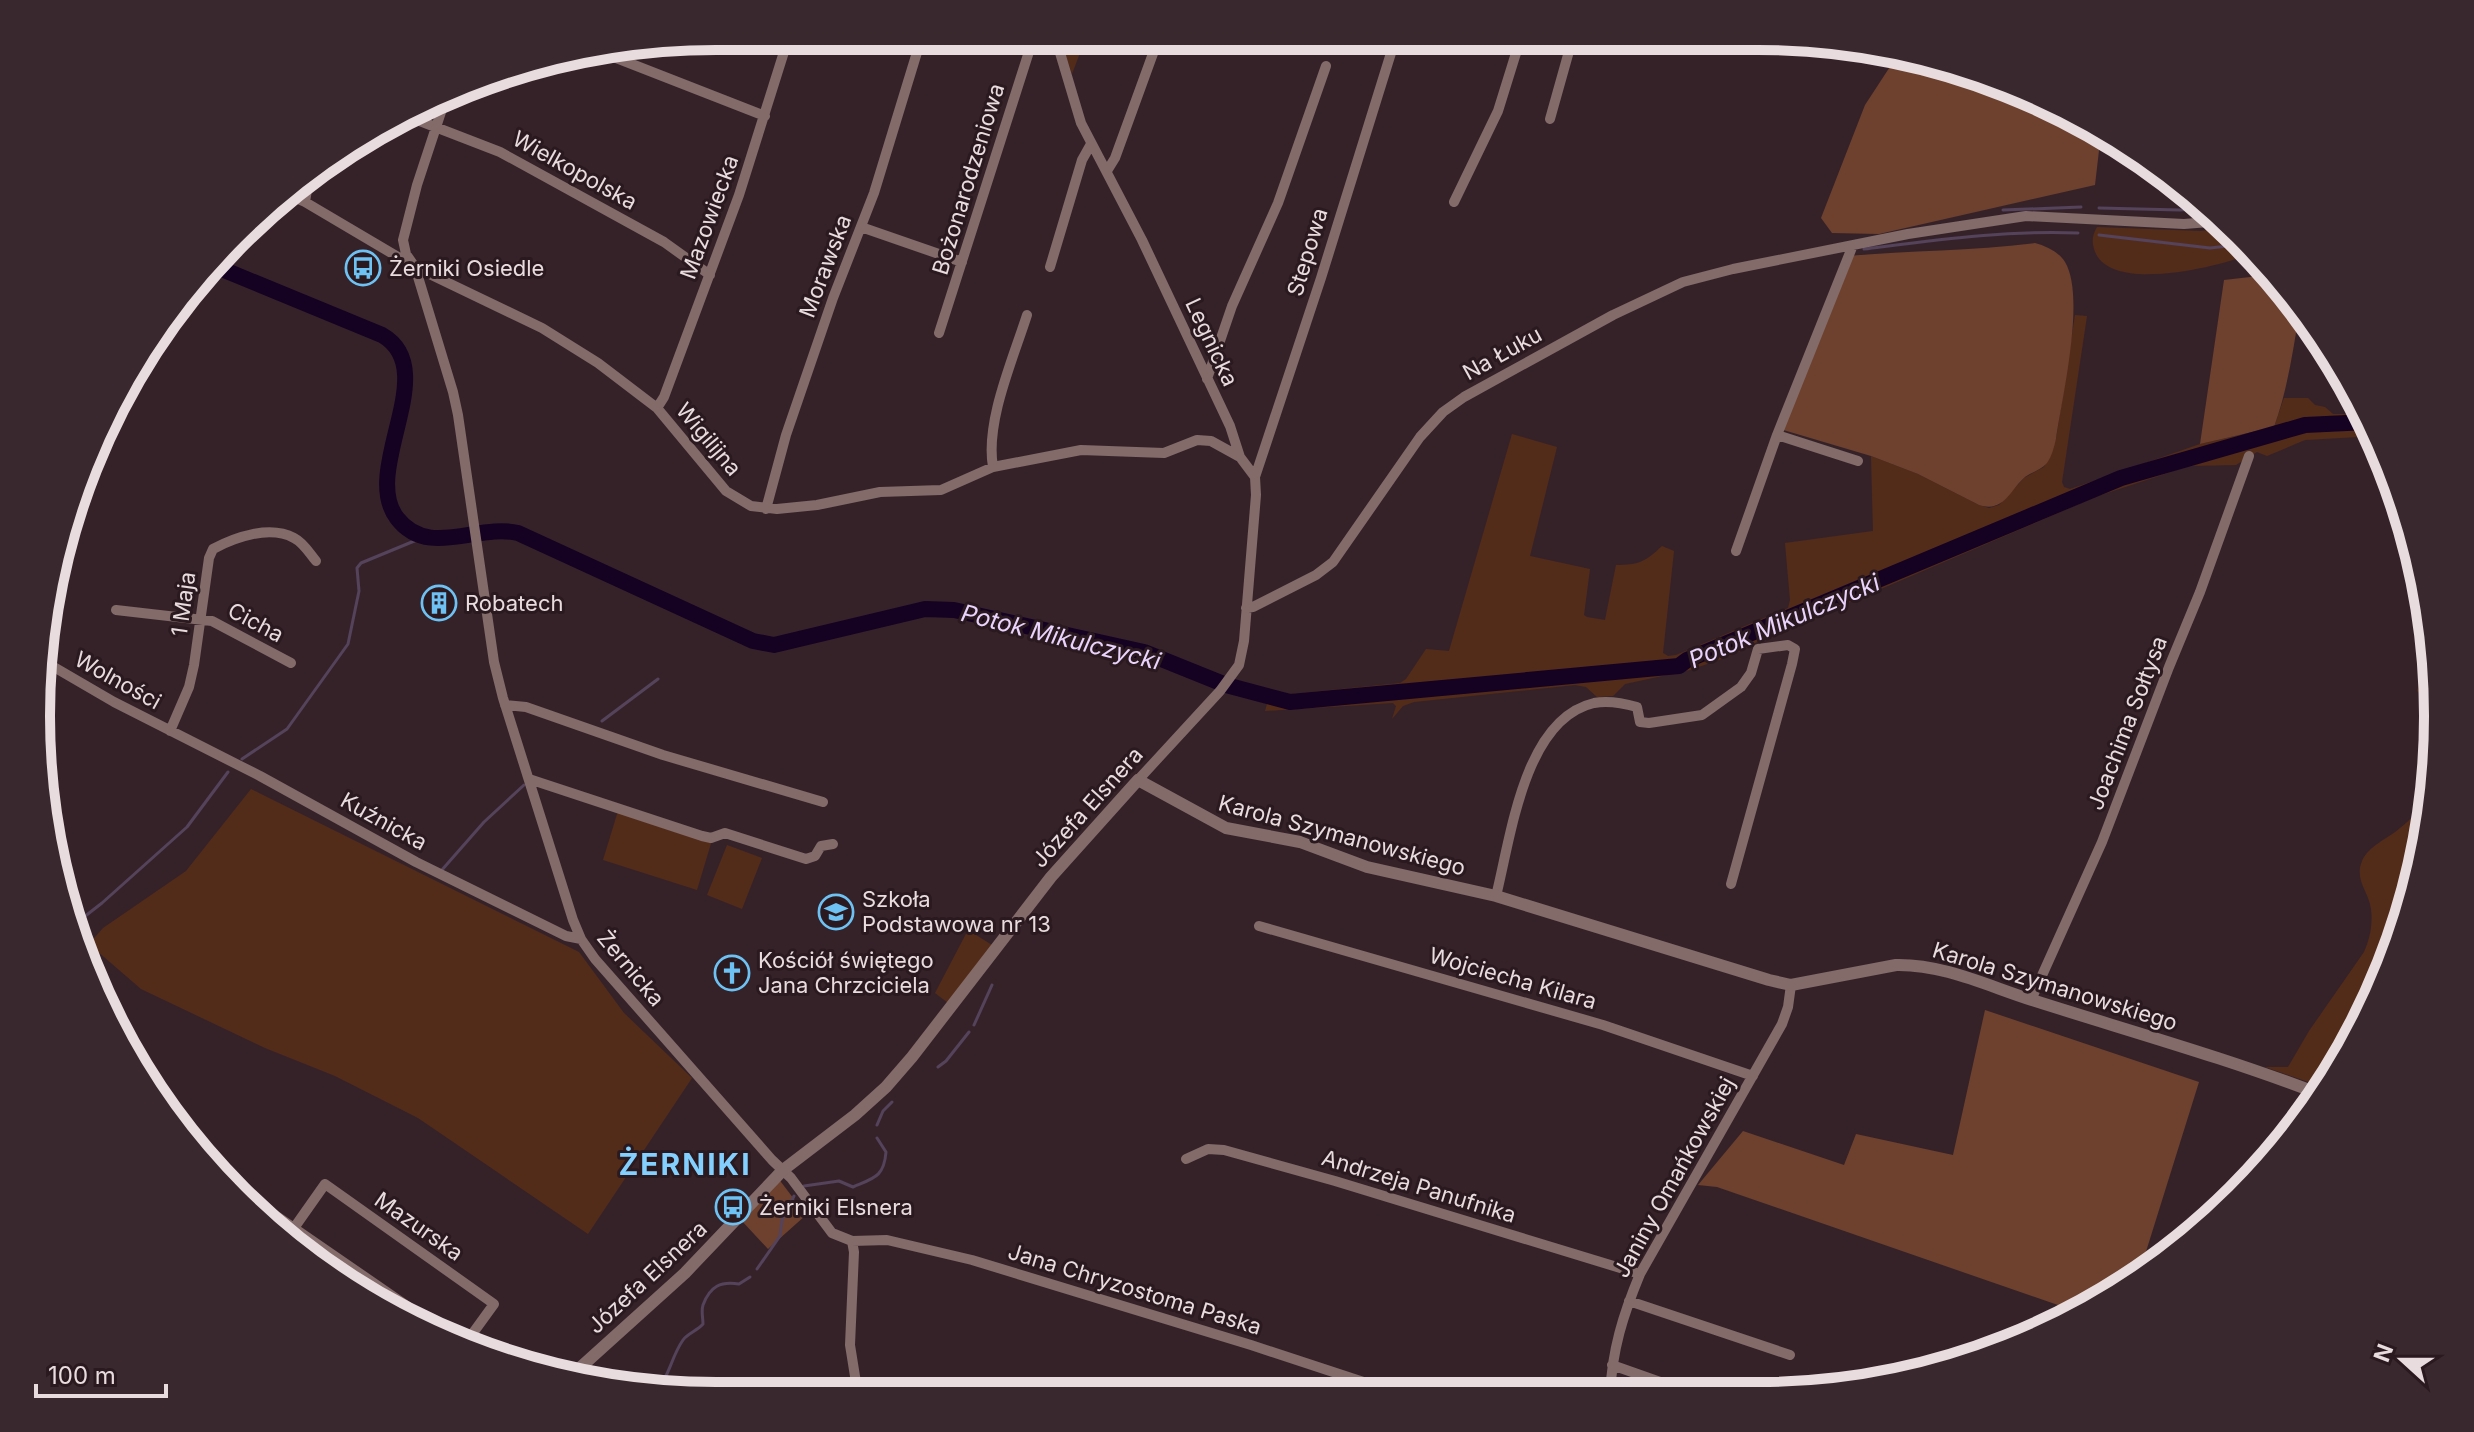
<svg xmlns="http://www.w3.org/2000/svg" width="2474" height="1432" font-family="Inter,sans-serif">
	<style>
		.green { fill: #532c19 }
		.forest { fill: #6d412d }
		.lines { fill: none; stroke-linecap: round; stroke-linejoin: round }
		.stream { stroke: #54435b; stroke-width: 3 }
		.river { stroke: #150223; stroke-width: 16 }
		.minor { stroke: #836b6a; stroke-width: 10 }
		.tertiary { stroke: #836b6a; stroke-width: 12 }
		.labels { text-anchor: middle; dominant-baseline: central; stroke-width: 6; stroke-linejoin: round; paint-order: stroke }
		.street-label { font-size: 22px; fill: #e8dcdf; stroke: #2a191f }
		.poi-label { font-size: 22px; fill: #e8dcdf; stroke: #2a191f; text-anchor: start }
		.water-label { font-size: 24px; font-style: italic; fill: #ead4fd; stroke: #2a191f }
		.district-label { font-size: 30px; font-weight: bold; letter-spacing: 2px; fill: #83cffe; stroke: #2a191f }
		.rim { fill: none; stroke: #e8dcdf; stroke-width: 10 }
	</style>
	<rect width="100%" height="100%" fill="#352229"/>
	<path class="green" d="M 1059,36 L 1086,37 L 1072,74 Z
		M 2097,227 L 2200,231 L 2230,228 L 2254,253 C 2221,266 2116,293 2096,254 C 2091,243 2092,236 2097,227 Z
		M 2075,315 L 2087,316 L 2062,482 L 2064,487 L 2070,489 L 2079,486 L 2200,444 L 2274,427 L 2284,398 L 2308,398 L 2315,405 L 2325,407 L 2333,414 L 2364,414 L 2376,436 L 2305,440 L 2267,456 L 2257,452 L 2236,465 L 2189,466 L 2098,496 L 1757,642 L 1733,655 L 1690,670 L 1625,684 L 1613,696 L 1597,697 L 1586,687 L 1575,685 L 1414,702 L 1403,706 L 1392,719 L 1396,706 L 1393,703 L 1265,711 L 1267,704 L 1229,692 L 1238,680 L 1264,689 L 1291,694 L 1400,683 L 1406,679 L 1426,649 L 1449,651 L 1512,434 L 1557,447 L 1530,556 L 1590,569 L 1584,615 L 1587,617 L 1605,620 L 1616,565 C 1639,565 1645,562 1662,546 L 1674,551 L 1663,653 L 1668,656 L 1676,655 L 1788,608 L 1790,600 L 1785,543 L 1873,531 L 1871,456 L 1918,474 L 1979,505 L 1989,508 L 1999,505 L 2024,478 L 2044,467 L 2056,439 Z
		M 2431,642 L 2437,708 L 2417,691 Z
		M 251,789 L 579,952 L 624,1013 L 692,1078 L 588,1234 L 418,1118 L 335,1076 L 265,1048 L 141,989 L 89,944 L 103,928 L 186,871 Z
		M 2430,796 L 2425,848 L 2386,976 L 2326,1088 L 2265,1067 L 2288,1067 L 2309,1031 L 2364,952 C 2370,939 2373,923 2371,909 C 2369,892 2354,880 2362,861 C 2369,845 2388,839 2400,828 C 2412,819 2421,807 2430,796 Z
		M 618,811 L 712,840 L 697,890 L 603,860 Z
		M 727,845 L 762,858 L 742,909 L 707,895 Z
		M 968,930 L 992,945 L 948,1003 L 935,993 Z"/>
	<path class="forest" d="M 1897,56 L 1977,72 L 2101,133 L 2095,185 L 1879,234 L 1832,233 L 1821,218 L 1865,105 Z
		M 2035,243 C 2046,246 2059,252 2065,262 C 2086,297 2062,397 2056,439 C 2054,447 2052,456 2047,463 C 2041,470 2032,472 2025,477 C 2010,490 2004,513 1979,505 L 1918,474 L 1871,456 L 1780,429 L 1848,256 C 1910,250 1973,251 2035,243 Z
		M 2259,276 L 2282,288 L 2300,309 C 2293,350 2288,388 2274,427 L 2200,444 L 2224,280 Z
		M 1985,1010 L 2199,1082 L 2139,1274 L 2098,1305 L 2081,1313 L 1717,1187 L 1698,1185 L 1743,1131 L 1844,1165 L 1856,1134 L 1953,1155 Z
		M 778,1178 L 806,1215 L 768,1249 L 741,1220 Z"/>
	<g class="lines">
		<path class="stream" d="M 2099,208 L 2180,210 L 2206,208
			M 2003,210 L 2081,207
			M 2099,235 L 2210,248 L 2246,244
			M 1864,249 C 1936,240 2006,230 2078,233
			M 1210,682 L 1211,678
			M 602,721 L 658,679
			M 242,759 L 287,729 L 348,644 L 359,591 L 357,568 L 361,563 L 424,537
			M 441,871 L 484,822 L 524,785
			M 75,924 L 102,903 L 187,827 L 228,772
			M 2401,927 C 2402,904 2399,871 2422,858
			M 974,1025 L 992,985
			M 938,1067 L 946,1061 L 969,1032
			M 2312,1081 L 2331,1060 L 2345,1053
			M 877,1125 L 883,1111 L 892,1102
			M 2283,1143 L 2304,1097
			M 804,1186 L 839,1181 L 853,1187 C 874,1178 884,1177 886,1152 L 877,1138
			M 757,1269 L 780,1236 L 782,1220 L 794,1196
			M 656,1391 C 670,1376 671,1357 683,1340 C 688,1333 697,1331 703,1324 C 703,1318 701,1311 703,1305 C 710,1286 721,1281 739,1284 L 750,1277"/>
		<path class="river" d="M 217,267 L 382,335 C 443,370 360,470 397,518 C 428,559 478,523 518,533 L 753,641 L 774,645 L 925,609 L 954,610 L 1144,652 L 1226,685 L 1290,702 L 1679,666 L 1687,660 L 2121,478 L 2305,425 L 2368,422"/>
		<path class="minor" d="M 1055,36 L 1081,123 L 1142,240 L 1230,426 L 1240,457 L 1255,477 L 1256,495 L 1244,641 L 1239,665 L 1220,691 L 1138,780
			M 606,54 L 765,116
			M 445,100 L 417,185 L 403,240 L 406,254 L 415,267 L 453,392 L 458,415 L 494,662 L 503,698 L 573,920 L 581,939 L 595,959 L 772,1160 L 791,1178 L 832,1233 L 852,1241 L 887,1240 L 972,1260 L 1251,1345 L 1403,1395
			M 412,118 L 500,152 L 664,242 L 710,275
			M 1550,119 L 1573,37
			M 1107,171 L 1115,158 L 1159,37
			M 286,194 L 305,202 L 415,267 L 542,328 L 598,363 L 657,408 L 726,491 L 751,506 L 777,509 L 817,505 L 880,492 L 941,490 L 993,467 L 1081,450 L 1164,453 L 1197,440 L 1211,441 L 1240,457
			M 305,202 L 310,172
			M 1454,202 L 1498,111 L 1521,37
			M 861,227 L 962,262
			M 1050,267 L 1082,160 L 1091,144
			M 939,333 L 1034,36
			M 1207,379 L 1232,306 L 1278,203 L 1326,66
			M 657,408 L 664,397 L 739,195 L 789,36
			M 1777,435 L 1858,461
			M 993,467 C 985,422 1013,359 1027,315
			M 1255,477 L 1321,278 L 1396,37
			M 766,509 L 786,435 L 833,298 L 874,193 L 922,36
			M 1736,551 L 1777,435 L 1853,245
			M 1246,608 L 1253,607 L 1316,575 L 1333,562 L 1420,437 L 1443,412 L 1464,397 L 1613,315 L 1683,282 L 1733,269 L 1908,234 L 2026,216 L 2184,224 L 2222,221
			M 116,610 L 212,621 L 291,663
			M 47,663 L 114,702 L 260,776 L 416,862 L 566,936 L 581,939
			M 46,678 L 52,666
			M 505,705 L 526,707 L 663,755 L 823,802
			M 170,731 L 189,687 L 194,665 L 209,558 L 213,549 C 235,537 270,525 294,538 C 304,543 309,553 316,561
			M 529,779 L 702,836 L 711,838 L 725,833 L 806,859 L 815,856 L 821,846 L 833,844
			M 1496,896 C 1511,837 1524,719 1594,703 C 1609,700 1623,703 1637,707 L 1640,722 L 1649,723 L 1702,715 L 1741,687 L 1751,673 L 1758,649 L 1788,645 L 1795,649 L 1792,664 L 1731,884
			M 1259,926 L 1603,1025 L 1753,1076
			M 2031,1000 L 2102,842 L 2169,667 L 2200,592 L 2249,456
			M 1186,1159 L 1208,1149 L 1224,1150 L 1335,1181 L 1640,1274
			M 231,1183 L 243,1193
			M 241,1196 L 243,1193 L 455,1339
			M 294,1228 L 325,1184 L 494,1304 L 465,1344
			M 852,1241 L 854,1252 L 850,1345 L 858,1395
			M 1629,1301 L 1790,1355
			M 1612,1365 L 1697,1395
			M 1610,1395 C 1612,1350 1623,1315 1640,1274 L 1782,1024 L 1788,1007 L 1791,985"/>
		<path class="tertiary" d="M 572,1375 L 685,1273 L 783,1170 L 855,1115 L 886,1087 L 912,1057 L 1051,877 L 1138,780 L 1226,828 L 1300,842 L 1367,867 L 1496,896 L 1769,980 L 1791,985 L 1896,965 C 1943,964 1988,986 2032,1000 C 2129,1031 2227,1058 2322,1095"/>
	</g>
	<defs>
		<g id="bus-ring" transform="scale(1.8)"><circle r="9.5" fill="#2a191f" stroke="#6ec2f3" stroke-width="1.5"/><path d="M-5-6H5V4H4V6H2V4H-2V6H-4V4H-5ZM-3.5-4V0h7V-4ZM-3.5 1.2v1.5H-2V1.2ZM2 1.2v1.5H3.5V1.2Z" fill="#6ec2f3"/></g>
		<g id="building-ring" transform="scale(1.8)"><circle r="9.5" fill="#2a191f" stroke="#6ec2f3" stroke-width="1.5"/><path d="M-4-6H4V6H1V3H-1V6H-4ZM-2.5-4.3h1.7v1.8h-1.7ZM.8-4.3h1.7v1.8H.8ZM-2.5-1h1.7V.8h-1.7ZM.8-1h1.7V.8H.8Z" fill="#6ec2f3"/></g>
		<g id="school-ring" transform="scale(1.8)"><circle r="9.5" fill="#2a191f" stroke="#6ec2f3" stroke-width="1.5"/><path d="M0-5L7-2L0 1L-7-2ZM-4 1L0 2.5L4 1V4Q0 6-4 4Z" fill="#6ec2f3"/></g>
		<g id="church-ring" transform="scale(1.8)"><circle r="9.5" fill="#2a191f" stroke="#6ec2f3" stroke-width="1.5"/><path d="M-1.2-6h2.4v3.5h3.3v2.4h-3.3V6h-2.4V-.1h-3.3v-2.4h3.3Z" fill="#6ec2f3"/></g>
	</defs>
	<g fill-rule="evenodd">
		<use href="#bus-ring" x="363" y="268"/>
		<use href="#building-ring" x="439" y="603"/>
		<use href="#school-ring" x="836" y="912"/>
		<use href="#church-ring" x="732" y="973"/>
		<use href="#bus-ring" x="733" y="1207"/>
	</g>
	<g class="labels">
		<g class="street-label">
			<text transform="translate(575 170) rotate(29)">Wielkopolska</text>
			<text transform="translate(968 179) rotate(-73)">Bożonarodzeniowa</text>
			<text transform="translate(709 217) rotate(-70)">Mazowiecka</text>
			<text transform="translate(1307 252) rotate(-73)">Stepowa</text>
			<text transform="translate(825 266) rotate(-69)">Morawska</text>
			<text transform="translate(1212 342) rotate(65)">Legnicka</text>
			<text transform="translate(1502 353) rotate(-29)">Na Łuku</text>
			<text transform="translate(709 439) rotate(50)">Wigilijna</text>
			<text transform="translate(183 604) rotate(-82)">1 Maja</text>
			<text transform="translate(256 622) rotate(28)">Cicha</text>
			<text transform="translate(118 680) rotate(29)">Wolności</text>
			<text transform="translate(2127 723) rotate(-69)">Joachima Sołtysa</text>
			<text transform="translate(1087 807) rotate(-48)">Józefa Elsnera</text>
			<text transform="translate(384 821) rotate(29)">Kuźnicka</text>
			<text transform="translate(1342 835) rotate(15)">Karola Szymanowskiego</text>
			<text transform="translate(631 968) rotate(50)">Żernicka</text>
			<text transform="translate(1513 978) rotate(16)">Wojciecha Kilara</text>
			<text transform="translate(2055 986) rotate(17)">Karola Szymanowskiego</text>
			<text transform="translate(1674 1177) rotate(-61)">Janiny Omańkowskiej</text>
			<text transform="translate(1419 1186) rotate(17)">Andrzeja Panufnika</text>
			<text transform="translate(419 1226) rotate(35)">Mazurska</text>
			<text transform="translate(647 1277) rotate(-43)">Józefa Elsnera</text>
			<text transform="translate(1135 1289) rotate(17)">Jana Chryzostoma Paska</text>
		</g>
		<g class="poi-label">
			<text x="389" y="268">Żerniki Osiedle</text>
			<text x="465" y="603">Robatech</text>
			<text x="862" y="899">Szkoła<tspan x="862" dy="25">Podstawowa nr 13</tspan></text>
			<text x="758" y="960">Kościół świętego<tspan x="758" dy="25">Jana Chrzciciela</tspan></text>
			<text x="759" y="1207">Żerniki Elsnera</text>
		</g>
		<g class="water-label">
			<text transform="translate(1784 621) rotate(-23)">Potok Mikulczycki</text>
			<text transform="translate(1061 637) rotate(14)">Potok Mikulczycki</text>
		</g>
		<g class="district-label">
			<text x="685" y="1164">ŻERNIKI</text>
		</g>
	</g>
	<path d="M0 0H2474V1432H0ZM716 50H1758A666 666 0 0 1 2424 716V716A666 666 0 0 1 1758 1382H716A666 666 0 0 1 50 716V716A666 666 0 0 1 716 50Z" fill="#39292e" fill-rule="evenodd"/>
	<path class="rim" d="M716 50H1758A666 666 0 0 1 2424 716V716A666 666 0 0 1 1758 1382H716A666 666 0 0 1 50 716V716A666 666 0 0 1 716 50Z"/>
	<g transform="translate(2402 1360) rotate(291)" stroke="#2a191f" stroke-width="6" paint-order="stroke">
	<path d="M0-6L14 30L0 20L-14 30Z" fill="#e8dcdf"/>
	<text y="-12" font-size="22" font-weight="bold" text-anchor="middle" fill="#e8dcdf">N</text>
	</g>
	<path d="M36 1384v12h130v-12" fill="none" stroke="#e8dcdf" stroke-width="4"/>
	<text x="48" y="1384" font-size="24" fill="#e8dcdf" stroke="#2a191f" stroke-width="6" paint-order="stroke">100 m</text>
</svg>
